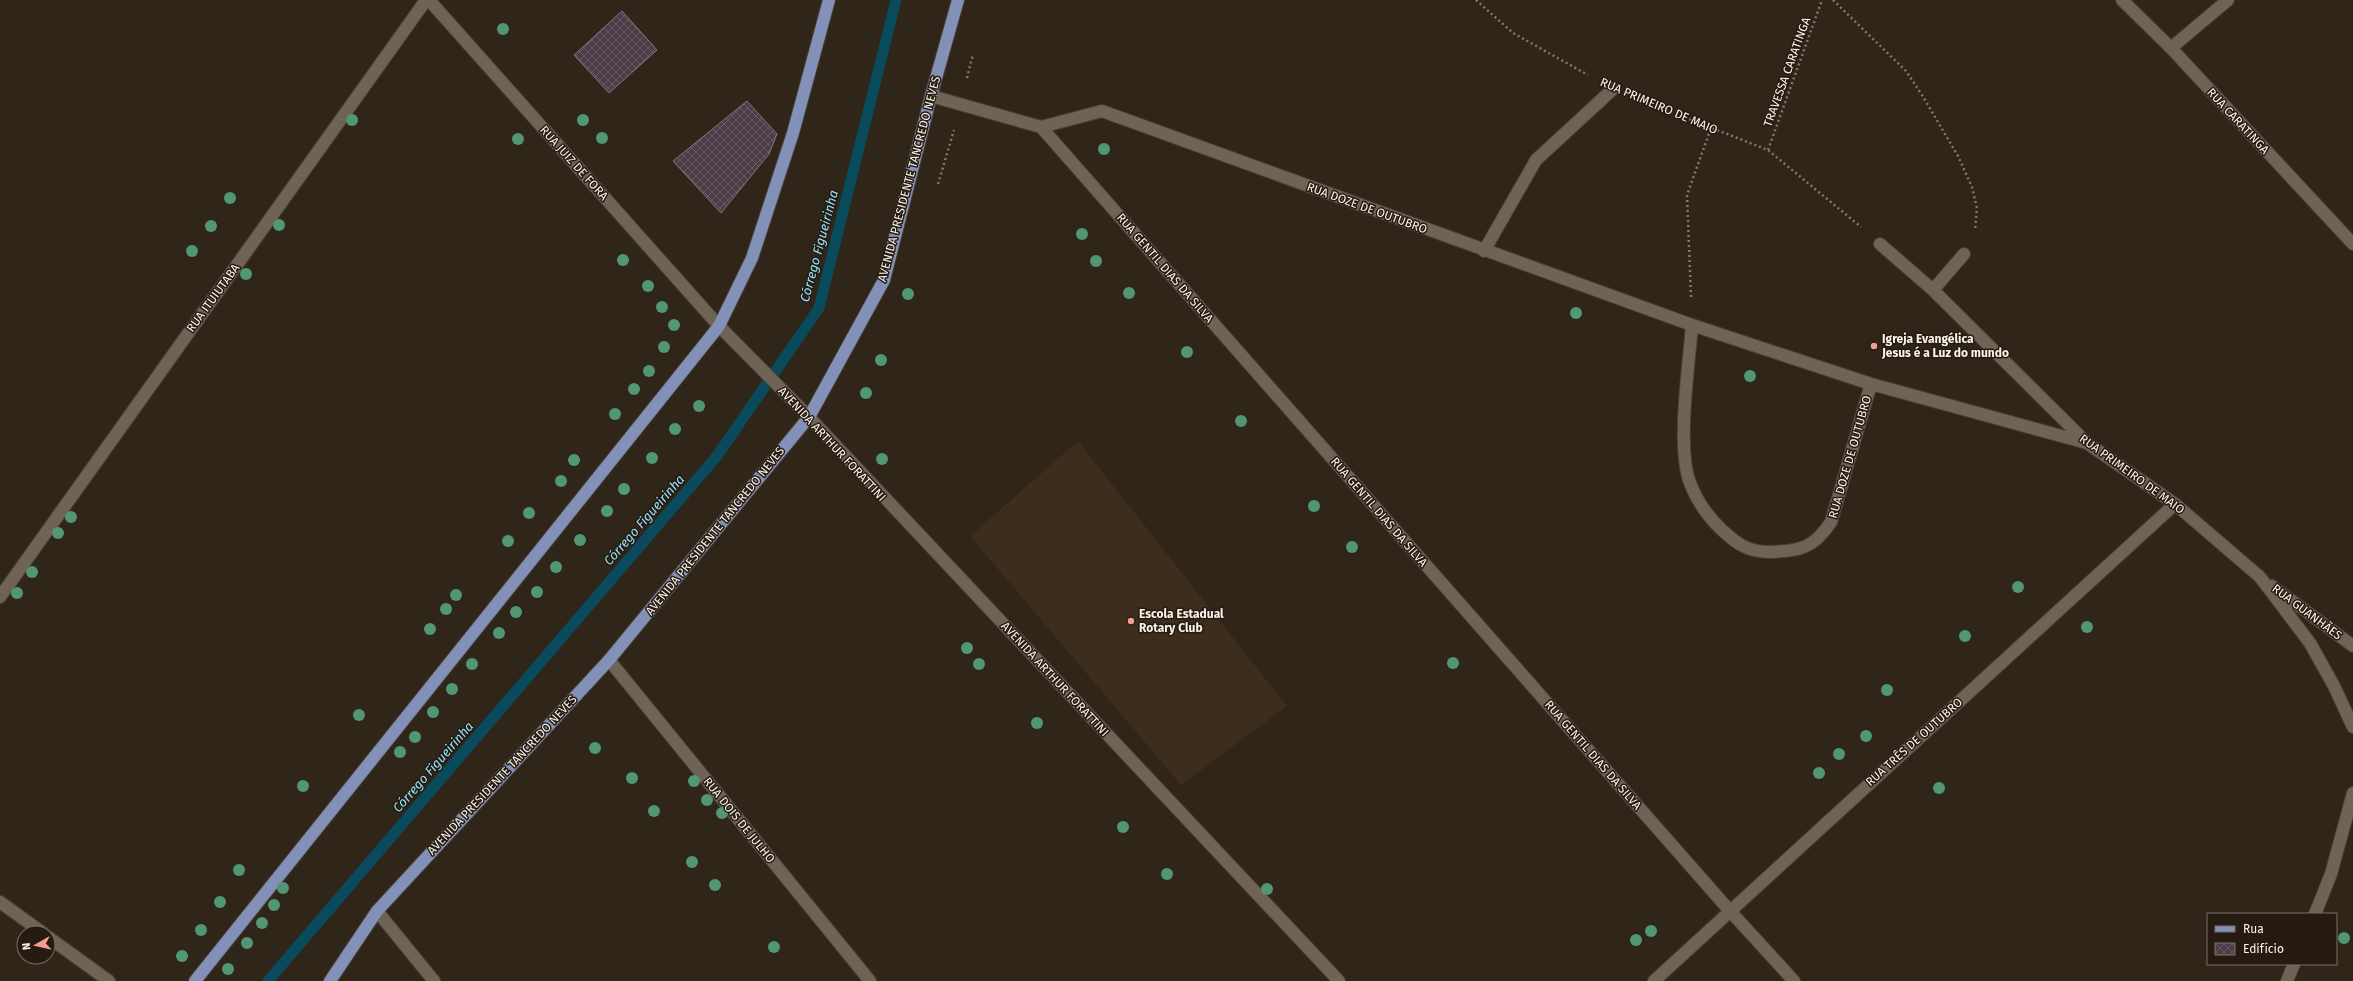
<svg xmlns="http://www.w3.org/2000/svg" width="2353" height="981" font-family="'Fira Sans',sans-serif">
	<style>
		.built { fill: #3c2d1c }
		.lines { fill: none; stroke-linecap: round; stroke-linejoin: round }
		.stream { stroke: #094a5d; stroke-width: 11 }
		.building { fill: url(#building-cross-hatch); stroke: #82737e }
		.minor-casing { stroke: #494037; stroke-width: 14 }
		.major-casing { stroke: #494037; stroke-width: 14 }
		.path { stroke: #82786e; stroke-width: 2.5; stroke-dasharray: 2 3; stroke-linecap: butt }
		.minor { stroke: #6f6356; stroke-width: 12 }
		.major { stroke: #8391b8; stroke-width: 12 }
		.tree { fill: #519774 }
		.poi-dot { fill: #f59d8f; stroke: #251b10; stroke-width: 1.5 }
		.labels { text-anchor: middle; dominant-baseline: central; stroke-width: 3; stroke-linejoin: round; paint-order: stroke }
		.street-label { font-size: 12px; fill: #fbf3ec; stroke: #251b10 }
		.poi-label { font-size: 12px; font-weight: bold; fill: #fbf3ec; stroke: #251b10; text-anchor: start }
		.water-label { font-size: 13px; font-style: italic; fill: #95e2fe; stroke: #251b10 }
	</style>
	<defs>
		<pattern id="building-cross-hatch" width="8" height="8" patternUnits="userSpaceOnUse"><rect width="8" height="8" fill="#4b3d48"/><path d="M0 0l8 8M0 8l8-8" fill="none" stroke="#665a63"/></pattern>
	</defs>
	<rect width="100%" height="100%" fill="#2f2519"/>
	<path class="built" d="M 1078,441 L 1287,706 L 1181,785 L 970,536 Z"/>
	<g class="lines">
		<path class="stream" d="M 268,981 L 717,456 L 819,308 L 896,0"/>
	</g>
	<path class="building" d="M 622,11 L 657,50 L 609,93 L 574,55 Z
		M 747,101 L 777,134 L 769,154 L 721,213 L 673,161 Z"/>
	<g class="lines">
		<g class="minor-casing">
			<path id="minor" d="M 429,0 L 719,326 L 809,417 L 1339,981
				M 2122,0 L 2171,48 L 2353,244
				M 2171,48 L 2228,0
				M 931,96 L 1041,127 L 1730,911 L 1794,981
				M 1041,127 L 1102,111 L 1692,325 L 1871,384 L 2087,443
				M 1880,244 L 1933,290 L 2087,443 L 2175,504 L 2260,577 L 2310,643 L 2334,686 L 2353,727
				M 1484,251 L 1536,160 L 1613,89
				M 1933,290 L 1964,254
				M 1692,325 C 1689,365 1677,443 1689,480 C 1696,500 1707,516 1722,530 C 1737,544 1748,552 1770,552 C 1800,551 1814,548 1831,522 L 1871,384
				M 2272,586 L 2353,646
				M 0,597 L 426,0
				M 609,660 L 870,981
				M 0,902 L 43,933
				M 377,911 L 434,981
				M 2315,914 L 2331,874 L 2353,793
				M 48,937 L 109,981
				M 1654,981 L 2175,504
				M 2287,981 L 2294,964"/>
		</g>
		<g class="major-casing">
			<path id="major" d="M 195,981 L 719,326 L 752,258 L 793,133 L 829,0
				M 330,981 L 377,911 L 609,660 L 809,417 L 884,280 L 931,96 L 958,0"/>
		</g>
		<path class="path" d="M 1476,0 L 1513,33 L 1588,75
			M 1833,0 L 1906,71 L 1922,95 L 1958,156 L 1972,187 L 1977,208 L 1975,230
			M 967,78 L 973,54
			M 1638,99 L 1768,150 L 1861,227
			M 1768,150 L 1822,0
			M 938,184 L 954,130
			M 1691,297 L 1687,195 L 1711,128"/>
		<use href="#minor" class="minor"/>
		<use href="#major" class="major"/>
	</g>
	<g class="tree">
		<circle cx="503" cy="29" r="6"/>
		<circle cx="352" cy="120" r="6"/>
		<circle cx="583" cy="120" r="6"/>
		<circle cx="602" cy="138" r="6"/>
		<circle cx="518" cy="139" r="6"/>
		<circle cx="1104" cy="149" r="6"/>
		<circle cx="230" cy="198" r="6"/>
		<circle cx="279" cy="225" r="6"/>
		<circle cx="211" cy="226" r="6"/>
		<circle cx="1082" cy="234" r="6"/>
		<circle cx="192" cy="251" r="6"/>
		<circle cx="623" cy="260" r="6"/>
		<circle cx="1096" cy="261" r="6"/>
		<circle cx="246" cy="274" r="6"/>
		<circle cx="648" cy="286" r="6"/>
		<circle cx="1129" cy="293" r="6"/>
		<circle cx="908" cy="294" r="6"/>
		<circle cx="662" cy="307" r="6"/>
		<circle cx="1576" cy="313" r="6"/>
		<circle cx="674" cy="325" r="6"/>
		<circle cx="664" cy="347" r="6"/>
		<circle cx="1187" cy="352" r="6"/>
		<circle cx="881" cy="360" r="6"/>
		<circle cx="649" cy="371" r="6"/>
		<circle cx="1750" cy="376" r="6"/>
		<circle cx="634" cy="389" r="6"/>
		<circle cx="866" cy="393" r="6"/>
		<circle cx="699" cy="406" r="6"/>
		<circle cx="615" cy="414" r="6"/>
		<circle cx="1241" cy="421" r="6"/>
		<circle cx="675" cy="429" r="6"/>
		<circle cx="652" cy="458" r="6"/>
		<circle cx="882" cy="459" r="6"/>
		<circle cx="574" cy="460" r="6"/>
		<circle cx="561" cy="481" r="6"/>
		<circle cx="624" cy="489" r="6"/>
		<circle cx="1314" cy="506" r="6"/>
		<circle cx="607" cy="511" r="6"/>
		<circle cx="529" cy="513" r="6"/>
		<circle cx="71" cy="517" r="6"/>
		<circle cx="58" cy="533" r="6"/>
		<circle cx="580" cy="540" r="6"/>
		<circle cx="508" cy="541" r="6"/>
		<circle cx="1352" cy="547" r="6"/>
		<circle cx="556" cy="567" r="6"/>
		<circle cx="32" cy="572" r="6"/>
		<circle cx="2018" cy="587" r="6"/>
		<circle cx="537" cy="592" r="6"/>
		<circle cx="17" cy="593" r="6"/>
		<circle cx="456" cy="595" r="6"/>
		<circle cx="446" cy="609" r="6"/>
		<circle cx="516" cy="612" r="6"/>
		<circle cx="2087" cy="627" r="6"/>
		<circle cx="430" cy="629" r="6"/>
		<circle cx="499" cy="633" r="6"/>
		<circle cx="1965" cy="636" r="6"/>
		<circle cx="967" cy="648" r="6"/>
		<circle cx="1453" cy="663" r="6"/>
		<circle cx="472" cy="664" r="6"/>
		<circle cx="979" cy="664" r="6"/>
		<circle cx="452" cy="689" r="6"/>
		<circle cx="1887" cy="690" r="6"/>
		<circle cx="433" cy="712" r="6"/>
		<circle cx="359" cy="715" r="6"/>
		<circle cx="1037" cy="723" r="6"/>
		<circle cx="1866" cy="736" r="6"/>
		<circle cx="415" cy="737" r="6"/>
		<circle cx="595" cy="748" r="6"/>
		<circle cx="400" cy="752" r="6"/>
		<circle cx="1839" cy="754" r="6"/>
		<circle cx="1819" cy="773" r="6"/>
		<circle cx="632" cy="778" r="6"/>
		<circle cx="694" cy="781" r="6"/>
		<circle cx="303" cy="786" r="6"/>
		<circle cx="1939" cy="788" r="6"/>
		<circle cx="707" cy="800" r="6"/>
		<circle cx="654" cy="811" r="6"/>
		<circle cx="722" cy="813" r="6"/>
		<circle cx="1123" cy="827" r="6"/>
		<circle cx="692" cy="862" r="6"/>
		<circle cx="239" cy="870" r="6"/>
		<circle cx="1167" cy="874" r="6"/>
		<circle cx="715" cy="885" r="6"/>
		<circle cx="283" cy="888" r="6"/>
		<circle cx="1267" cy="889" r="6"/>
		<circle cx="220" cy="902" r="6"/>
		<circle cx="274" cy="905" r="6"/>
		<circle cx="262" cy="923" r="6"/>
		<circle cx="201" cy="930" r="6"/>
		<circle cx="1651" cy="931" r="6"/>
		<circle cx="2344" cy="938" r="6"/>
		<circle cx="1636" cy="940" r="6"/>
		<circle cx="247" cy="943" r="6"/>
		<circle cx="774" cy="947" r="6"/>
		<circle cx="182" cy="956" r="6"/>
		<circle cx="228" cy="969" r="6"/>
	</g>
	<g class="poi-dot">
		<circle cx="1874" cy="346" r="4"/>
		<circle cx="1131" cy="621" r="4"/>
	</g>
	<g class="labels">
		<g class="street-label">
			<text transform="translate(1787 72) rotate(-70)">TRAVESSA CARATINGA</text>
			<text transform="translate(1659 106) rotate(23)">RUA PRIMEIRO DE MAIO</text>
			<text transform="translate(2238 121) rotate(47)">RUA CARATINGA</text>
			<text transform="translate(574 163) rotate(48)">RUA JUIZ DE FORA</text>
			<text transform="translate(909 179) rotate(-75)">AVENIDA PRESIDENTE TANCREDO NEVES</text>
			<text transform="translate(1367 208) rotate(20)">RUA DOZE DE OUTUBRO</text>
			<text transform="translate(1165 268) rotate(49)">RUA GENTIL DIAS DA SILVA</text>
			<text transform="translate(213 298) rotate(-54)">RUA ITUIUTABA</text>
			<text transform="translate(832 444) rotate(47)">AVENIDA ARTHUR FORATTINI</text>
			<text transform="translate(1850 457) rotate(-74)">RUA DOZE DE OUTUBRO</text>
			<text transform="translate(2132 474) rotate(36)">RUA PRIMEIRO DE MAIO</text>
			<text transform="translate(1379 512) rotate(49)">RUA GENTIL DIAS DA SILVA</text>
			<text transform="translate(715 531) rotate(-51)">AVENIDA PRESIDENTE TANCREDO NEVES</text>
			<text transform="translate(2307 612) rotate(37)">RUA GUANHÃES</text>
			<text transform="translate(1055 679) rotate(47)">AVENIDA ARTHUR FORATTINI</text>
			<text transform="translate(1914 742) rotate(-42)">RUA TRÊS DE OUTUBRO</text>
			<text transform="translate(1593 755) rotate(49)">RUA GENTIL DIAS DA SILVA</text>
			<text transform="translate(502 775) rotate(-47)">AVENIDA PRESIDENTE TANCREDO NEVES</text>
			<text transform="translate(739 820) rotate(51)">RUA DOIS DE JULHO</text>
		</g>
		<g class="poi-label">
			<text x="1882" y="339">Igreja Evangélica<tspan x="1882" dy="14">Jesus é a Luz do mundo</tspan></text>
			<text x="1139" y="614">Escola Estadual<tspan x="1139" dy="14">Rotary Club</tspan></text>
		</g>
		<g class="water-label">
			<text transform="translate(819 246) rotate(-75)">Córrego Figueirinha</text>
			<text transform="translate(644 520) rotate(-49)">Córrego Figueirinha</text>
			<text transform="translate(433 767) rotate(-49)">Córrego Figueirinha</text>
		</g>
	</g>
	<rect x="2207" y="913" width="130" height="52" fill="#251b10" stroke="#7b7168"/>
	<rect x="2215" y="926" width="20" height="6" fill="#8391b8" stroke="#7b7168"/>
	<text x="2243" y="933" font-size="12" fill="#fbf3ec">Rua</text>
	<rect x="2215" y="943" width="20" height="12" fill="url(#building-cross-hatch)" stroke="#7b7168"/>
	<text x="2243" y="953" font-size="12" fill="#fbf3ec">Edifício</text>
	<g transform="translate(36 945) rotate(262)"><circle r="19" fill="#251b10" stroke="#7b7168"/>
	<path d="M0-3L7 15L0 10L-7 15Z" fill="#f59d8f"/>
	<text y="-6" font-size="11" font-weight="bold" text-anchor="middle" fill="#fbf3ec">N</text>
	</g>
</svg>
